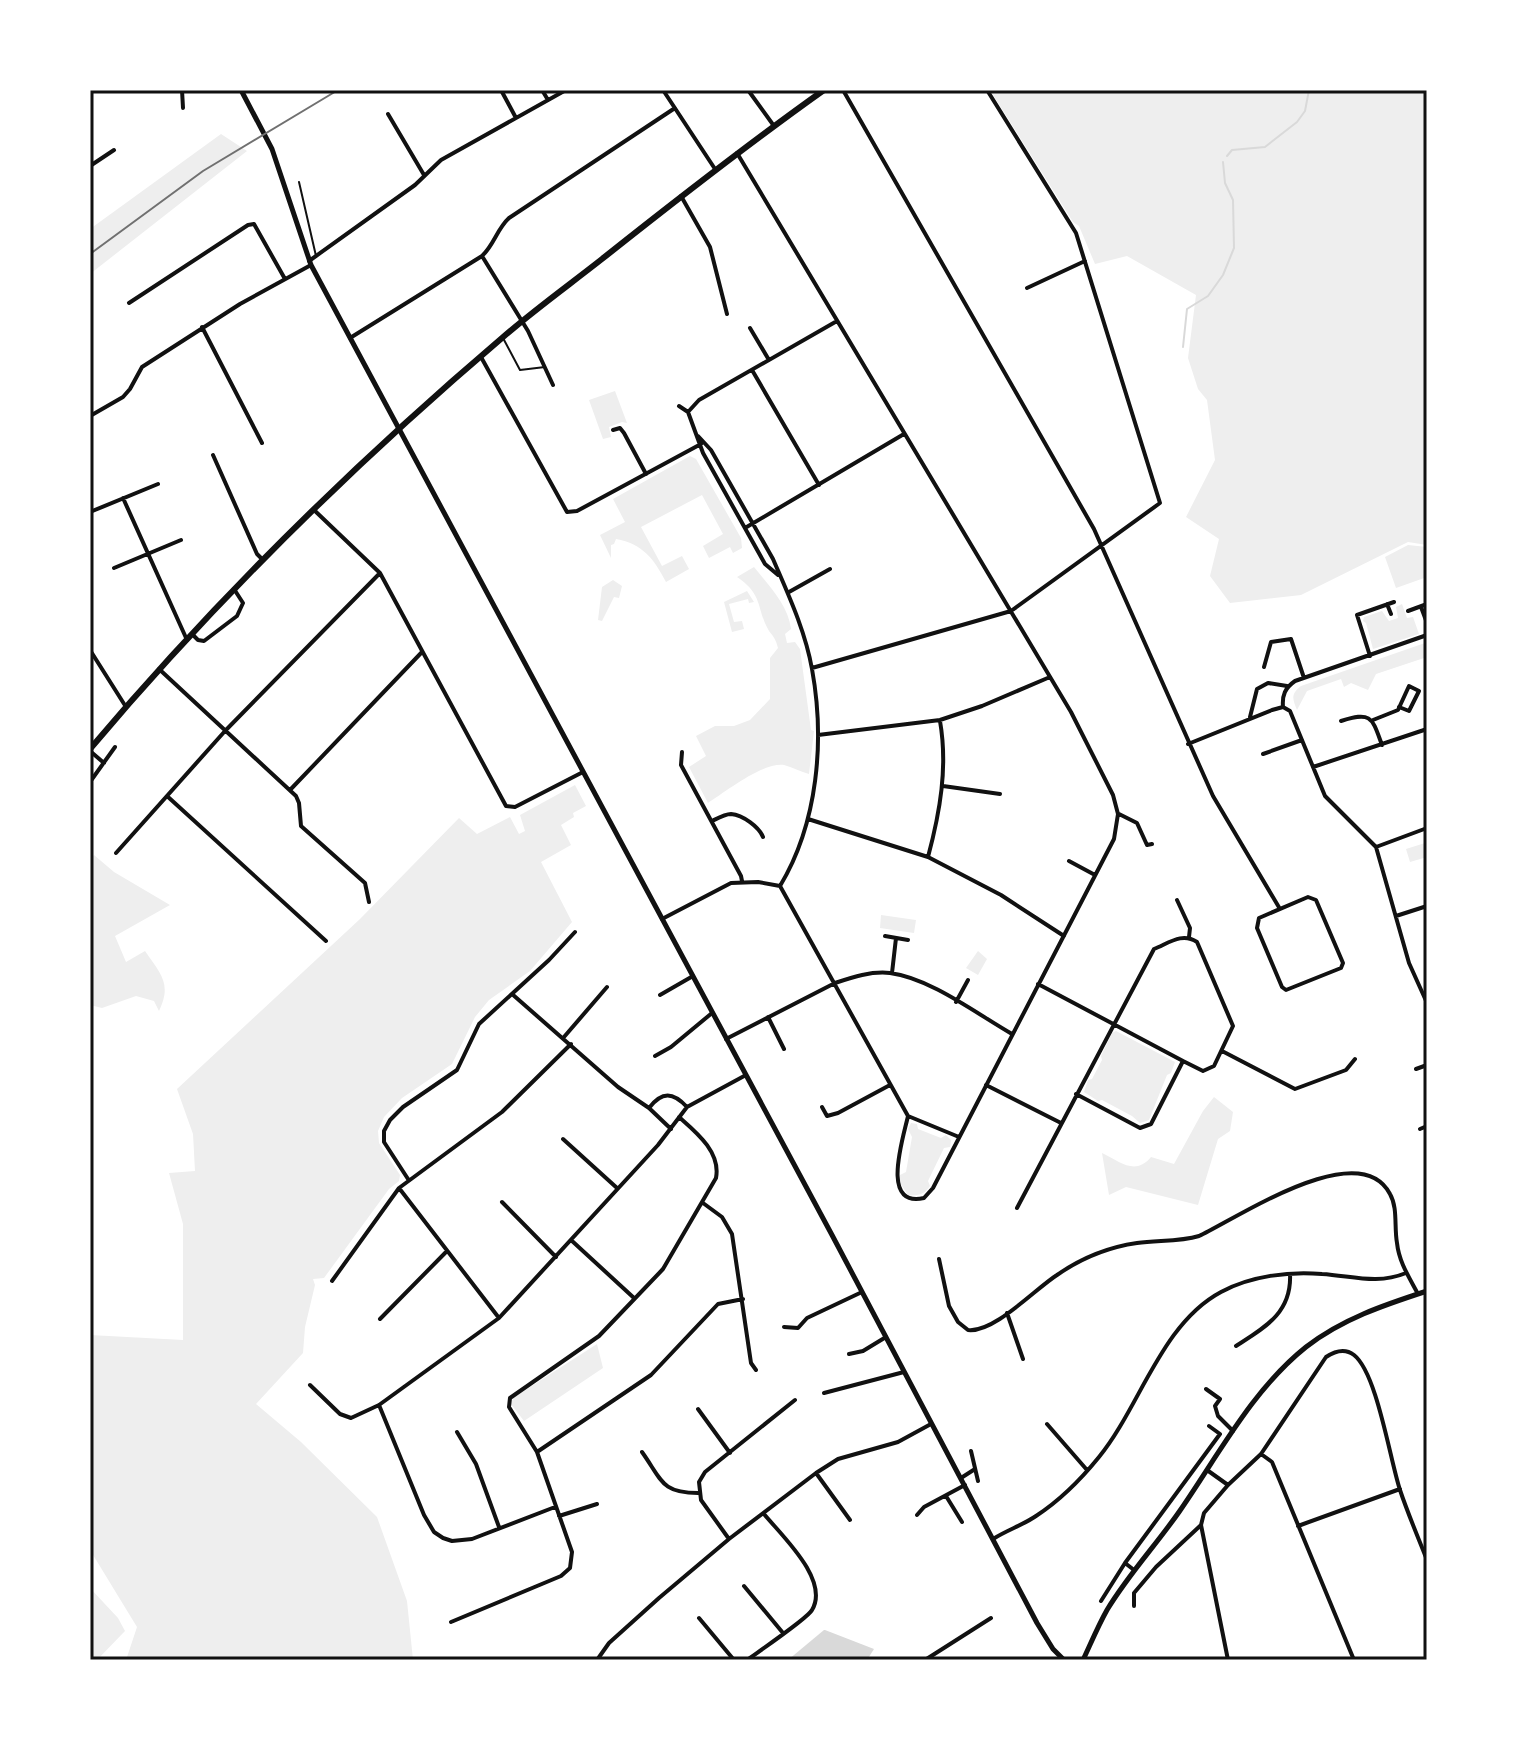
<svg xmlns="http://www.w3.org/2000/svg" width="1517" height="1750" font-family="Overpass,sans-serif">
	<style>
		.green { fill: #eee }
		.water { fill: #d9d9d9 }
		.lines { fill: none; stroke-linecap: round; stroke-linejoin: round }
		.stream { stroke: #d9d9d9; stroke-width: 2 }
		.service { stroke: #111; stroke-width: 2 }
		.minor { stroke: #111; stroke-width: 4 }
		.tertiary { stroke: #111; stroke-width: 5 }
		.secondary { stroke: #111; stroke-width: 5 }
		.primary { stroke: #111; stroke-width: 6 }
		.rail { stroke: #707070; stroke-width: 2 }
		.neatline { fill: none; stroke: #111; stroke-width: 3 }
	</style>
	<rect width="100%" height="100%" fill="#fff"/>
	<path class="green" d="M 990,90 L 1427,90 L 1427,545 L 1408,542 L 1301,595 L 1230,603 L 1210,576 L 1219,539 L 1186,517 L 1215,460 L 1207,400 L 1198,389 L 1188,358 L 1196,295 L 1127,256 L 1095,264 L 1079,226 L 1073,222 Z
		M 221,134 L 247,151 L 90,274 L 90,229 Z
		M 615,391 L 627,423 L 622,422 L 609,427 L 611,437 L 603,439 L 589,400 Z
		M 690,456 L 696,459 L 741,538 L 742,548 L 733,553 L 730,547 L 709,558 L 703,546 L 723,534 L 702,495 L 641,527 L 662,566 L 682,556 L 689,569 L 666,582 C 654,559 643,544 616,539 L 614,544 L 611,545 L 611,558 L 600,535 L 625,522 L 613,499 Z
		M 1408,545 L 1427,547 L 1427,577 L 1396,588 L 1385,557 Z
		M 754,567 C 769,586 788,605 791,629 L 785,634 L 787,643 L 795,642 L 800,649 L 811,730 L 814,731 L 809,774 C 801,772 792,767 784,765 C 763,762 725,792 708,803 L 689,767 L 706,756 L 696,736 L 715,726 L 734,726 L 750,720 L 770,699 L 770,658 L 778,648 C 776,640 774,637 769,631 C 756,609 764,595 737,577 Z
		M 613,580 L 622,586 L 619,598 L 614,597 L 602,621 L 598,620 L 602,587 Z
		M 747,591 L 754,602 L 749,603 L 748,599 L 729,604 L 734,622 L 742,621 L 744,629 L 732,632 L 724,602 Z
		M 1402,604 L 1407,618 L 1413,617 L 1419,634 L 1373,649 L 1366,623 L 1363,621 L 1364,617 L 1382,611 L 1389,621 L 1398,618 L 1396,607 Z
		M 1425,643 L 1427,657 L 1376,674 L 1368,690 L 1351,683 L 1344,687 L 1341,679 L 1307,691 L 1297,710 C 1292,698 1291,694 1301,686 Z
		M 575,785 L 586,806 L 573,813 L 574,817 L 561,825 L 571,845 L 541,862 L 572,922 L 530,971 L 489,1000 L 475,1017 L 452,1064 L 402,1098 L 384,1117 L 378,1131 L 379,1143 L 400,1175 L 399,1181 L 389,1189 L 324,1278 L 313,1279 L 315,1285 L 305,1327 L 303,1353 L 256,1404 L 301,1442 L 377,1517 L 407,1601 L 413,1660 L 126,1660 L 137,1627 L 90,1550 L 90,1335 L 183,1340 L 183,1224 L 169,1173 L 195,1171 L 193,1134 L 177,1089 L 360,919 L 459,818 L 477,834 L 510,817 L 519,834 L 525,831 L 520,815 Z
		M 1425,843 L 1427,857 L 1410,862 L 1406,849 Z
		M 94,855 L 114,872 L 170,905 L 115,936 L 126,962 L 145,951 C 161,974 172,984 159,1011 L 154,1001 L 136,996 L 102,1008 L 90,1005 L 90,860 Z
		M 881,915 L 916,920 L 914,933 L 880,928 Z
		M 978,951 L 987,959 L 978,975 L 966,968 Z
		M 1116,1031 L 1175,1062 L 1171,1073 L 1167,1075 L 1149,1120 L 1140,1123 L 1132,1116 L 1102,1100 L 1098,1101 L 1084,1092 L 1088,1080 L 1092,1079 L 1102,1060 L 1101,1056 L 1112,1033 Z
		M 1214,1097 L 1233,1112 L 1230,1131 L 1218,1139 L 1198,1205 L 1126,1187 L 1109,1195 L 1102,1153 C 1121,1162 1135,1176 1151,1157 L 1174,1164 L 1203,1111 Z
		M 911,1123 L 917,1124 L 918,1129 L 941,1138 L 946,1135 L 951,1140 L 950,1147 L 944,1148 L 928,1181 L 930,1186 C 924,1195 918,1196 908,1195 L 900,1183 L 900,1175 L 906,1172 L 912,1137 L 908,1129 Z
		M 597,1344 L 603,1368 L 524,1421 L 511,1404 L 513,1398 Z
		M 90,1588 L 118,1618 L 125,1631 L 97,1660 L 90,1660 Z"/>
	<path class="water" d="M 824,1630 L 825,1630 L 874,1649 L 867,1660 L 788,1660 Z"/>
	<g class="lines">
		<path class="stream" d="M 1227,156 L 1232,150 L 1265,147 L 1297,122 L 1305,111 L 1309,90
			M 1183,347 L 1187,309 L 1208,296 L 1223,275 L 1234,248 L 1233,200 L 1225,183 L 1223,162"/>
		<path class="service" d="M 299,182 L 316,256
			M 503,338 L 520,370 L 545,367"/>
		<path class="minor" d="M 182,90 L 183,108
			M 501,90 L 516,118
			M 542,90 L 548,100
			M 663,90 L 715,169
			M 748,90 L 774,126
			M 843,90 L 1094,529 L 1213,796 L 1280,909
			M 388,114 L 424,175
			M 737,153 L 1071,712 L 1113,795 L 1118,814 L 1114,839 L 933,1188 L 924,1198 C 880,1208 903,1139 908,1116 L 959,1137
			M 90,166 L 114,150
			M 681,196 L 710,247 L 727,314
			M 482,256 L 528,331 L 553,385
			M 309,261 L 415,185 L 441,160 L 566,90
			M 1027,288 L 1085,261
			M 129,303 L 248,225 L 254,224 L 285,279
			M 202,327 L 262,443
			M 750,328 L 769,360
			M 350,338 L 482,256 C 494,245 497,229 509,218 L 675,108
			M 481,357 L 567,512 L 577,511 L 701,444
			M 752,370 L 819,485
			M 679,406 L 688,412
			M 90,416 L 123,397 L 130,389 L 142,367 L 240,304 L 311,265
			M 613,430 L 620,428 L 624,433 L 646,474
			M 698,436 L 711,450 L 773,559 C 788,594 805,630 812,669 C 825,740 818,823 780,886
			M 213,455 L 257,554 L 263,560
			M 123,498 L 187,640
			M 314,510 L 380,573 L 506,806 L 515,807 L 583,772
			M 90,512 L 158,484
			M 745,528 L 904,434
			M 114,568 L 181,540
			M 778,575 L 765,564 L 703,453 L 688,412 L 699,400 L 837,321
			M 789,592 L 830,569
			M 1387,604 L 1391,614
			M 1421,607 L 1427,623
			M 1408,611 L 1427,604
			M 192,634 L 198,640 L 204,641 L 237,616 L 243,603 L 234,589
			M 90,650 L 126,707
			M 1370,656 L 1357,615 L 1394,602
			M 1264,667 L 1271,642 L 1291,639 L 1304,678
			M 812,668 L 1011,611 L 1160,503 L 1076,233 L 987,90
			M 159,669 L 296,796 L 299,803 L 301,826 L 365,883 L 369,902
			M 1283,707 C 1282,695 1285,688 1295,681 L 1427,635
			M 1250,717 L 1257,689 L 1268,683 L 1287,686
			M 1373,720 L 1398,710 L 1409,686 L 1419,691 L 1409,711 L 1399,707
			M 1341,721 C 1372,711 1372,718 1382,745
			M 818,735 L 940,720 L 982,706 L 1050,677
			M 1188,744 L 1272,710 L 1283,707 L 1290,711 L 1325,796 L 1376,847 L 1409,963 L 1427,1003
			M 90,751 L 104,763
			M 682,752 L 681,765 L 741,876 L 742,881
			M 1263,754 L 1302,740
			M 1313,767 L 1427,729
			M 90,782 L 115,747
			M 943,786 L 1000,794
			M 290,790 L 422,652
			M 167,796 L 326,941
			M 1119,814 L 1137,823 L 1147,845 L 1152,844
			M 808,819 L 928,857 L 1001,895 L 1064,936
			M 712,821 C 718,818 725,814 731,814 C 743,815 759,827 763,837
			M 1376,847 L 1427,828
			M 116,853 L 225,731 L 380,573
			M 928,857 C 940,812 948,767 940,721
			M 1069,861 L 1095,875
			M 1308,897 L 1316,900 L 1343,963 L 1341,968 L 1286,990 L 1282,987 L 1257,928 L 1259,918 Z
			M 1177,900 L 1190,928 L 1189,937
			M 1396,916 L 1427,906
			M 662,919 L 731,883 L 758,882 L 780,886 L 908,1116
			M 885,936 L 908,940
			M 892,973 L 896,938
			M 1038,984 L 1183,1061 L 1151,1124 L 1140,1128 L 1076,1094
			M 512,994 L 618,1087 L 649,1108 L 671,1129
			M 660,995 L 693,976
			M 956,1002 L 968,980
			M 768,1017 L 784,1049
			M 564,1037 L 607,987
			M 726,1039 L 835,983 C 853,977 871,971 890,973 C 930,978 977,1014 1012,1034
			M 1222,1051 L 1295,1089 L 1346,1070 L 1355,1059
			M 655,1056 L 671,1047 L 712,1013
			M 1416,1069 L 1427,1065
			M 986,1085 L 1061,1123
			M 822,1107 L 827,1116 L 838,1113 L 890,1085
			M 649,1108 C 662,1091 673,1092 687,1107
			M 1420,1129 L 1427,1126
			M 563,1139 L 617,1188
			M 408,1179 L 384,1142 L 384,1131 L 390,1120 L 403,1107 L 457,1070 L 479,1024 L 549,960 L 575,932
			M 399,1188 L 499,1318
			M 502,1202 L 556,1257
			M 703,1203 L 722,1217 L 732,1234 L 751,1363 L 756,1370
			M 1017,1208 L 1154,949 C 1169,943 1182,932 1197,942 L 1233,1026 L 1214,1066 L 1203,1071 L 1183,1061
			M 571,1240 L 634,1298
			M 939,1259 L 949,1306 L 958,1322 L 968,1330 C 994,1333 1035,1289 1057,1275 C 1080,1259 1109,1247 1137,1243 C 1158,1240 1179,1242 1199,1236 C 1236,1219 1359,1135 1390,1194 C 1398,1208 1394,1227 1397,1243 C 1399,1262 1409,1277 1418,1294
			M 332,1281 L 399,1188 L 502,1112 L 571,1044
			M 1007,1313 L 1023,1359
			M 380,1319 L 447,1251
			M 784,1327 L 798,1328 L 807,1318 L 862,1292
			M 1236,1346 C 1264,1328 1292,1313 1290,1274
			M 849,1354 L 863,1351 L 886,1337
			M 310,1385 L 340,1414 L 351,1418 L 379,1405 L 499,1318 L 658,1145 L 687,1107 L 746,1075
			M 1206,1389 L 1220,1399 L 1215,1406 L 1218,1416 L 1233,1431
			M 824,1393 L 904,1372
			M 379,1405 L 424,1515 L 434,1532 L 443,1538 L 452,1541 L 472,1539 L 555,1507
			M 698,1409 L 730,1453
			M 1047,1424 L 1087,1470
			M 457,1432 L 476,1464 L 499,1527
			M 971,1451 L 978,1481
			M 537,1452 L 651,1375 L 718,1304 L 743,1299
			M 642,1452 C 662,1480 661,1493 698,1493
			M 1261,1454 L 1272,1462 L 1354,1660
			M 1207,1470 L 1228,1485
			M 816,1473 L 850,1520
			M 961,1478 L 975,1469
			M 946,1496 L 962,1522
			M 917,1515 L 924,1507 L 965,1485
			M 559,1516 L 597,1504
			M 1201,1525 L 1228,1660
			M 1298,1526 L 1400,1489
			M 729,1539 L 701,1500 L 699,1482 L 705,1472 L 795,1400
			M 993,1539 C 1007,1530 1023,1525 1036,1516 C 1059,1501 1082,1478 1099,1457 C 1140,1407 1161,1324 1221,1292 C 1250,1276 1290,1271 1322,1274 C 1353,1276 1377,1285 1406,1273
			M 1134,1570 L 1125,1563 L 1220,1434 L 1209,1426
			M 744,1586 L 783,1633
			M 1101,1601 L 1125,1563
			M 1134,1606 L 1134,1593 L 1156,1567 L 1201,1525 L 1204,1513 L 1228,1485 L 1261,1454 L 1326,1357 C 1335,1351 1345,1348 1354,1355 C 1377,1373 1390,1460 1400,1490 C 1408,1514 1418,1537 1427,1560
			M 699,1618 L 734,1660
			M 451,1622 L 561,1576 L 570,1568 L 572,1552 L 537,1452 L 509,1407 L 510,1398 L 599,1336 L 663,1269 L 716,1178 C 721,1152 696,1132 679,1117
			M 597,1660 L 609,1643 L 659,1598 L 729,1539 L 816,1473 L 838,1459 L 898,1442 L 931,1424
			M 747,1660 C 758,1652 808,1618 812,1610 C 830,1580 782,1536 764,1514
			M 925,1660 L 991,1618"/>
		<path class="tertiary" d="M 241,90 L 272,149 L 311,265 L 832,1235 L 1037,1623 L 1053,1649 L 1064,1660"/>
		<path class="secondary" d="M 1083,1660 C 1091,1643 1098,1626 1107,1610 C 1128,1575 1156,1545 1179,1512 C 1218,1456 1252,1390 1306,1347 C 1342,1319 1384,1305 1427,1291"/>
		<path class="primary" d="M 90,749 C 215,601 354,464 502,338 C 534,310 569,285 602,259 C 675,201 748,144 824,90"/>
		<path class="rail" d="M 90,254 L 203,171 L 338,90"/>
	</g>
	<rect width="1517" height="1750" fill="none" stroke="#ffffff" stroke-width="184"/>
	<rect x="92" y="92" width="1333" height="1566" class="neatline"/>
</svg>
